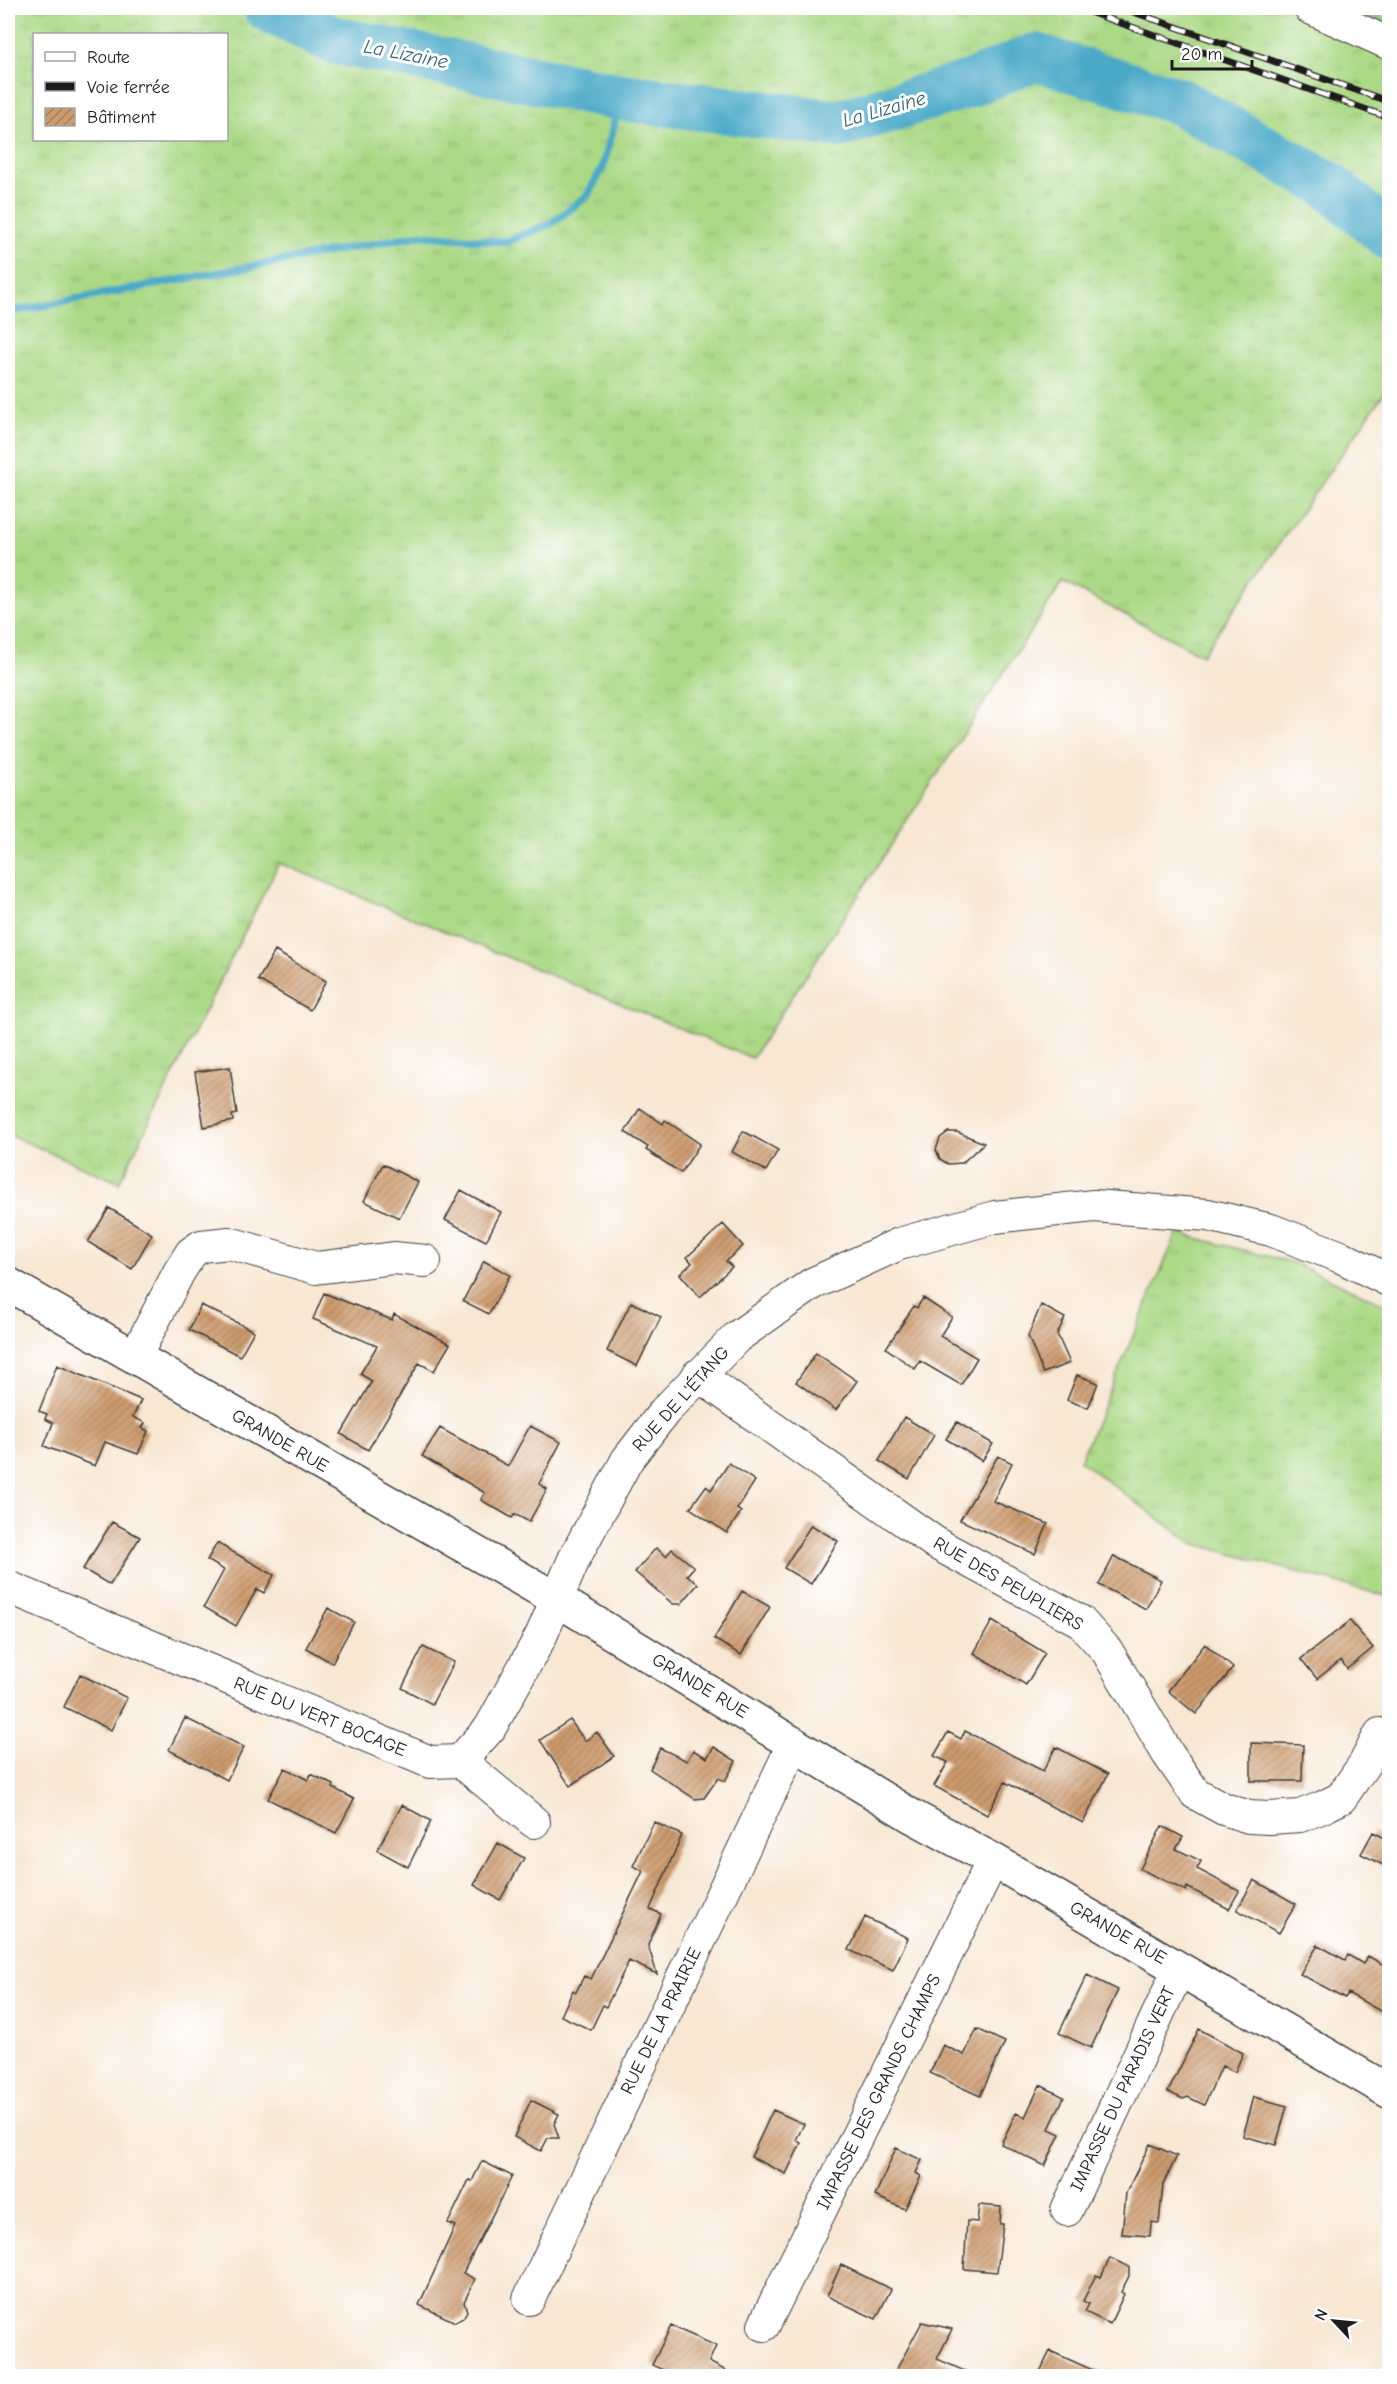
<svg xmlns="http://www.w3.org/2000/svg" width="1397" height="2384" font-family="'Comic Neue',sans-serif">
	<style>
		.grass { fill: url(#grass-tufts); stroke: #647a51; stroke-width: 1.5; fill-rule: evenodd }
		.forest { fill: url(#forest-firs); stroke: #526a48; stroke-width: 1.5 }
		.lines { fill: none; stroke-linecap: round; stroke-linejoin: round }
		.stream { stroke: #48a9c7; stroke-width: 8 }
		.river { stroke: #48a9c7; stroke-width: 48 }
		.building { fill: url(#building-hatch) }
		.minor-casing { stroke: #3d3a37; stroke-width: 34 }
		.tertiary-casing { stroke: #3d3a37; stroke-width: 36 }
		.minor { stroke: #fff; stroke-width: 32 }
		.tertiary { stroke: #fff; stroke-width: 33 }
		.rail-casing { stroke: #1c1c1c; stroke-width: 7 }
		.rail { stroke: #fff; stroke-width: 4.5; stroke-dasharray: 14; stroke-linecap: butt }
		.labels { text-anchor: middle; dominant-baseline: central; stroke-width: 6; stroke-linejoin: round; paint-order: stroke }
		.street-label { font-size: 18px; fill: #1c1c1c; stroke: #fff }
		.water-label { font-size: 20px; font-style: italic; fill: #326272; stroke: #fff }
	</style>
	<defs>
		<pattern id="grass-tufts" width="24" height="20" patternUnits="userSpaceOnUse" patternTransform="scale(1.5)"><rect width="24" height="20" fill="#abd986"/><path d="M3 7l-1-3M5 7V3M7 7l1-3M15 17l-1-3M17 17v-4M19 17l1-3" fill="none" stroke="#93ba73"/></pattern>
		<pattern id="forest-firs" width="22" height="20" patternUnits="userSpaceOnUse" patternTransform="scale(1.5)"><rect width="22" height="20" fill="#88b973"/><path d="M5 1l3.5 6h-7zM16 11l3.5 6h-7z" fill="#759e63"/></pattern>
		<pattern id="building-hatch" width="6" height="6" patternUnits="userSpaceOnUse" patternTransform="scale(1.5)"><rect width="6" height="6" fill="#cd9b6e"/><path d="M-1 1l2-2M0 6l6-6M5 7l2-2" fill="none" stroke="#a67e5a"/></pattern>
	</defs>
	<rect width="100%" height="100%" fill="#fff"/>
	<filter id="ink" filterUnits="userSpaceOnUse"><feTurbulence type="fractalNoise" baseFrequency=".0167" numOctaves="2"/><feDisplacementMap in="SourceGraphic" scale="12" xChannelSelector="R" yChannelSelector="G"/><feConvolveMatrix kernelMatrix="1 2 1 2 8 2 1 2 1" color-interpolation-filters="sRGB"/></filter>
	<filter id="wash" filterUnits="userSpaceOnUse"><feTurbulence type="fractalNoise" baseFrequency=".008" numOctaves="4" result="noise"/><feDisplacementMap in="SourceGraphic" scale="24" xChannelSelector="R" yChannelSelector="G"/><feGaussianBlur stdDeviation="1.35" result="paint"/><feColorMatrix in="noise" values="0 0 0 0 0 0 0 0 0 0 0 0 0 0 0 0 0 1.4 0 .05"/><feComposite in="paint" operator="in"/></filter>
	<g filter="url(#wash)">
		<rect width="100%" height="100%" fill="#f7e7d3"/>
		<path class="grass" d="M 8,8 L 1351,8 L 1389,29 L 1389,386 L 1202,655 L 1063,582 L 752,1058 L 279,863 L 119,1183 L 8,1134 ZM 34,34 L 226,34 L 226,140 L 34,140 Z
			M 1177,1233 L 1294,1263 L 1389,1306 L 1389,1597 L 1192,1543 L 1080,1461 Z"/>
		<path class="forest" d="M 1351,8 L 1389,8 L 1389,29 Z"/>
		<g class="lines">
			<path class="stream" d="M 8,312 L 420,235 L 506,242 L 552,223 L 587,196 L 603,167 L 621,97"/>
			<path class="river" d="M 267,8 L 333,40 L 621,97 L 839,124 L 969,84 L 1035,57 L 1178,101 L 1329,185 L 1390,237"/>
		</g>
		<g id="blocks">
			<path class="building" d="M 275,951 L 326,981 L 310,1010 L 258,980 Z
				M 230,1067 L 237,1114 L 232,1115 L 233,1121 L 204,1127 L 195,1072 Z
				M 640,1108 L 663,1124 L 665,1120 L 700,1144 L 681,1173 L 646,1150 L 648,1147 L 625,1132 Z
				M 743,1131 L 778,1150 L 766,1171 L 732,1152 Z
				M 948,1132 L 957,1132 L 984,1143 L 962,1163 L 948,1164 L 940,1159 L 936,1150 L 940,1138 Z
				M 383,1164 L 418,1182 L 399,1218 L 364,1201 Z
				M 461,1190 L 501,1212 L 486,1241 L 445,1220 Z
				M 109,1208 L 152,1234 L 132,1269 L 88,1242 Z
				M 723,1224 L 743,1246 L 726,1261 L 732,1267 L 700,1297 L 680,1274 L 692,1263 L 687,1257 Z
				M 484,1261 L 510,1275 L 489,1314 L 463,1301 Z
				M 324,1293 L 392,1320 L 394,1314 L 450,1344 L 434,1371 L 419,1363 L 368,1450 L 341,1434 L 372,1381 L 360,1374 L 377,1346 L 313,1319 Z
				M 923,1298 L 952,1317 L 940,1336 L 977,1358 L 961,1385 L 920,1361 L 915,1369 L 886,1348 L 914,1306 L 917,1308 Z
				M 631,1302 L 661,1317 L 637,1366 L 607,1351 Z
				M 201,1305 L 254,1331 L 240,1356 L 189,1330 Z
				M 1041,1305 L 1065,1318 L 1057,1334 L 1070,1363 L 1043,1373 L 1028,1336 Z
				M 816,1353 L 857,1381 L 836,1410 L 796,1382 Z
				M 57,1365 L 141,1400 L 133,1417 L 145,1423 L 142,1428 L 148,1431 L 138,1454 L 105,1442 L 95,1466 L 44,1446 L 53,1423 L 45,1419 L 47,1414 L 39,1411 Z
				M 1077,1375 L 1098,1383 L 1088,1408 L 1067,1400 Z
				M 904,1417 L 934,1435 L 909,1479 L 879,1461 Z
				M 957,1422 L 993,1444 L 982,1461 L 946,1439 Z
				M 530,1426 L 561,1442 L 539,1484 L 547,1489 L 529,1522 L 515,1514 L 512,1518 L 481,1500 L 485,1493 L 422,1456 L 440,1428 L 508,1466 Z
				M 998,1456 L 1012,1463 L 993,1501 L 1048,1524 L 1035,1554 L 960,1520 Z
				M 729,1463 L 755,1481 L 737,1509 L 741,1512 L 727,1533 L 690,1508 L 706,1486 L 711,1490 Z
				M 112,1522 L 140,1537 L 110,1585 L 83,1569 Z
				M 811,1525 L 838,1541 L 811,1584 L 784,1568 Z
				M 217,1543 L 274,1575 L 264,1593 L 257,1589 L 236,1626 L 204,1607 L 224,1570 L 207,1560 Z
				M 656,1548 L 666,1556 L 672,1549 L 694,1567 L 687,1575 L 698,1584 L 681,1604 L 673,1604 L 635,1572 Z
				M 1114,1556 L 1161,1580 L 1146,1609 L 1099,1585 Z
				M 742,1591 L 770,1607 L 741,1655 L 714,1639 Z
				M 328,1608 L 354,1622 L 332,1663 L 306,1648 Z
				M 992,1621 L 1045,1653 L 1026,1685 L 974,1653 Z
				M 1350,1621 L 1373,1648 L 1347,1669 L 1341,1660 L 1317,1679 L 1301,1659 Z
				M 1205,1644 L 1233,1668 L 1196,1714 L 1168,1691 Z
				M 423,1647 L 454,1662 L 432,1704 L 402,1688 Z
				M 80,1674 L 127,1698 L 111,1730 L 64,1707 Z
				M 185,1718 L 244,1747 L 227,1780 L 169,1750 Z
				M 570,1720 L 585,1741 L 597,1732 L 614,1756 L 570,1786 L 540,1740 Z
				M 965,1731 L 1043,1771 L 1056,1747 L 1108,1774 L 1083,1823 L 1005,1782 L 987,1815 L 934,1786 L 948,1762 L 934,1756 L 948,1732 L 961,1739 Z
				M 1251,1743 L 1303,1745 L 1302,1781 L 1251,1781 Z
				M 714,1747 L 736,1761 L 725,1781 L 718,1778 L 704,1798 L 695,1799 L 650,1769 L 660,1748 L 687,1761 L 693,1750 L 707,1758 Z
				M 285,1768 L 308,1780 L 311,1774 L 334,1785 L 333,1788 L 354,1799 L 336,1833 L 268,1799 Z
				M 402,1805 L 431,1821 L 408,1867 L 377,1850 Z
				M 654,1822 L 682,1835 L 650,1909 L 661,1914 L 648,1945 L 657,1974 L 629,1961 L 606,2007 L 603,2005 L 591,2030 L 561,2016 L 573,1990 L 576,1992 L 584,1976 L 591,1979 L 643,1871 L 633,1866 Z
				M 1162,1826 L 1183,1837 L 1176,1849 L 1201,1861 L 1197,1869 L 1239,1891 L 1229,1909 L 1187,1887 L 1186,1891 L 1140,1869 Z
				M 1373,1832 L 1389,1840 L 1389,1868 L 1361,1854 Z
				M 498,1843 L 524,1858 L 500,1900 L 474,1885 Z
				M 1254,1880 L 1296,1904 L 1279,1933 L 1237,1910 Z
				M 865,1917 L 908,1938 L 893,1970 L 849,1950 Z
				M 1318,1945 L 1345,1960 L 1348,1955 L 1363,1964 L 1368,1956 L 1389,1968 L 1389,2016 L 1348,1993 L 1345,1998 L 1300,1974 Z
				M 1087,1975 L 1118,1990 L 1091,2048 L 1059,2033 Z
				M 977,2029 L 1005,2042 L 980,2096 L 930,2073 L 943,2045 L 964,2055 Z
				M 1199,2029 L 1243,2053 L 1235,2072 L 1222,2066 L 1204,2105 L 1188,2097 L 1183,2099 L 1168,2092 Z
				M 1040,2085 L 1064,2097 L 1049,2129 L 1060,2134 L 1045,2166 L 1001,2144 L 1016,2113 L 1025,2117 Z
				M 1254,2097 L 1287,2106 L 1276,2145 L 1243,2136 Z
				M 531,2100 L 559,2114 L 554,2124 L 559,2138 L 548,2138 L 541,2151 L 514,2137 Z
				M 773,2110 L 804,2124 L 796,2140 L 801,2143 L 786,2174 L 751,2157 Z
				M 1150,2144 L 1177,2156 L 1163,2185 L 1159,2223 L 1151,2222 L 1150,2236 L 1122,2234 L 1126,2193 Z
				M 896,2148 L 922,2160 L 916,2173 L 921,2176 L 905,2209 L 875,2196 Z
				M 482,2161 L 512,2176 L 463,2273 L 475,2279 L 464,2302 L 467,2311 L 463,2318 L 455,2322 L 419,2305 L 455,2226 L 448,2223 L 469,2180 L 472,2181 Z
				M 979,2205 L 1001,2207 L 1000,2224 L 1003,2224 L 997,2272 L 964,2269 L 967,2221 L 977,2222 Z
				M 1110,2258 L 1129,2267 L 1129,2276 L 1121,2292 L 1124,2294 L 1110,2324 L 1085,2312 L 1089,2304 L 1083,2301 L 1096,2275 L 1101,2277 Z
				M 841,2265 L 891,2289 L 876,2319 L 827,2296 Z
				M 922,2322 L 952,2329 L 937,2359 L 976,2376 L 893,2376 Z
				M 671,2326 L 716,2346 L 709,2362 L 736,2376 L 676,2376 L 652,2365 Z
				M 1050,2351 L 1106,2376 L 1038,2376 Z"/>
		</g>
	</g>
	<g filter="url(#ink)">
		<use href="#blocks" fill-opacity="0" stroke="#3d3a37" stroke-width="1.5"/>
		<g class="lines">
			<g class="minor-casing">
				<path id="minor" d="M 1310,8 L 1390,44
					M 135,1357 L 179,1272 L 191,1253 L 201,1246 L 229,1243 L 316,1268 L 394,1258 L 425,1261
					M 698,1375 L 937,1544 L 1080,1621 L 1107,1651 L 1168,1754 L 1195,1793 L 1224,1809 L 1249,1817 L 1269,1818 L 1300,1816 L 1323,1807 L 1341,1798 L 1365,1763 L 1380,1734
					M 8,1587 L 430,1762 L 460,1761 L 490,1728 L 541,1636 L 575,1557 L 627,1460 L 665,1411 L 737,1337 L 812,1284 L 899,1244 L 995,1217 L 1094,1206 L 1208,1215 L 1271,1230 L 1341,1257 L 1390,1281
					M 460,1761 L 534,1822
					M 1067,2210 L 1179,1969
					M 529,2299 L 794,1743
					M 764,2325 L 993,1860"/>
			</g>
			<g class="tertiary-casing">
				<path id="tertiary" d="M 8,1284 L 558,1600 L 910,1815 L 993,1860 L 1390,2092"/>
			</g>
			<use href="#minor" class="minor"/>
			<use href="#tertiary" class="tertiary"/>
			<g class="rail-casing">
				<path id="rail" d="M 1078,8 L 1390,118
					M 1122,8 L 1390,102"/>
			</g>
			<use href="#rail" class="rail"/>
		</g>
	</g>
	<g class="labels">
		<g class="street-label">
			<text transform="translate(681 1399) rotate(-48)">RUE DE L'ÉTANG</text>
			<text transform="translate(280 1441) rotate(30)">GRANDE RUE</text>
			<text transform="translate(1008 1584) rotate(30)">RUE DES PEUPLIERS</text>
			<text transform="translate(700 1686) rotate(31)">GRANDE RUE</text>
			<text transform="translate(320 1717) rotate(22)">RUE DU VERT BOCAGE</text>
			<text transform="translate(1118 1933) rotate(30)">GRANDE RUE</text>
			<text transform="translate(661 2021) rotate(-64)">RUE DE LA PRAIRIE</text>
			<text transform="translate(1123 2089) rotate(-65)">IMPASSE DU PARADIS VERT</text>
			<text transform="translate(879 2092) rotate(-64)">IMPASSE DES GRANDS CHAMPS</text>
		</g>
		<g class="water-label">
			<text transform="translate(406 54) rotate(11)">La Lizaine</text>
			<text transform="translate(884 109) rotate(-16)">La Lizaine</text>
		</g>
	</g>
	<rect width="1397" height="2384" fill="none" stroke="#fff" stroke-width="30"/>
	<rect x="33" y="33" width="195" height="108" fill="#ffffff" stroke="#a4a4a4" stroke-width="1.5"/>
	<rect x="45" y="52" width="30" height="9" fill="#ffffff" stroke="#a4a4a4" stroke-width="1.5"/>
	<text x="87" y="63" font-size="18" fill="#1c1c1c">Route</text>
	<rect x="45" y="82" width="30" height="9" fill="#1c1c1c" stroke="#a4a4a4" stroke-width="1.5"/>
	<text x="87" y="93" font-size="18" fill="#1c1c1c">Voie ferrée</text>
	<rect x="45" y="108" width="30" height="18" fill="url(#building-hatch)" stroke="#a4a4a4" stroke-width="1.5"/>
	<text x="87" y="123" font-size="18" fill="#1c1c1c">Bâtiment</text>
	<g transform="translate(1334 2321) rotate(296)" stroke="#ffffff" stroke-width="4.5" paint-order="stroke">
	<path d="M0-4.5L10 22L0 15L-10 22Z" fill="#1c1c1c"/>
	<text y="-9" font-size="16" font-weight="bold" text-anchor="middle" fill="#1c1c1c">N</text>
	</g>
	<path d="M1172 60v9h80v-9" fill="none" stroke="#1c1c1c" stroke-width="3"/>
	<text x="1181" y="60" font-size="18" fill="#1c1c1c" stroke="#ffffff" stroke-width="4.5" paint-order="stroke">20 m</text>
</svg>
